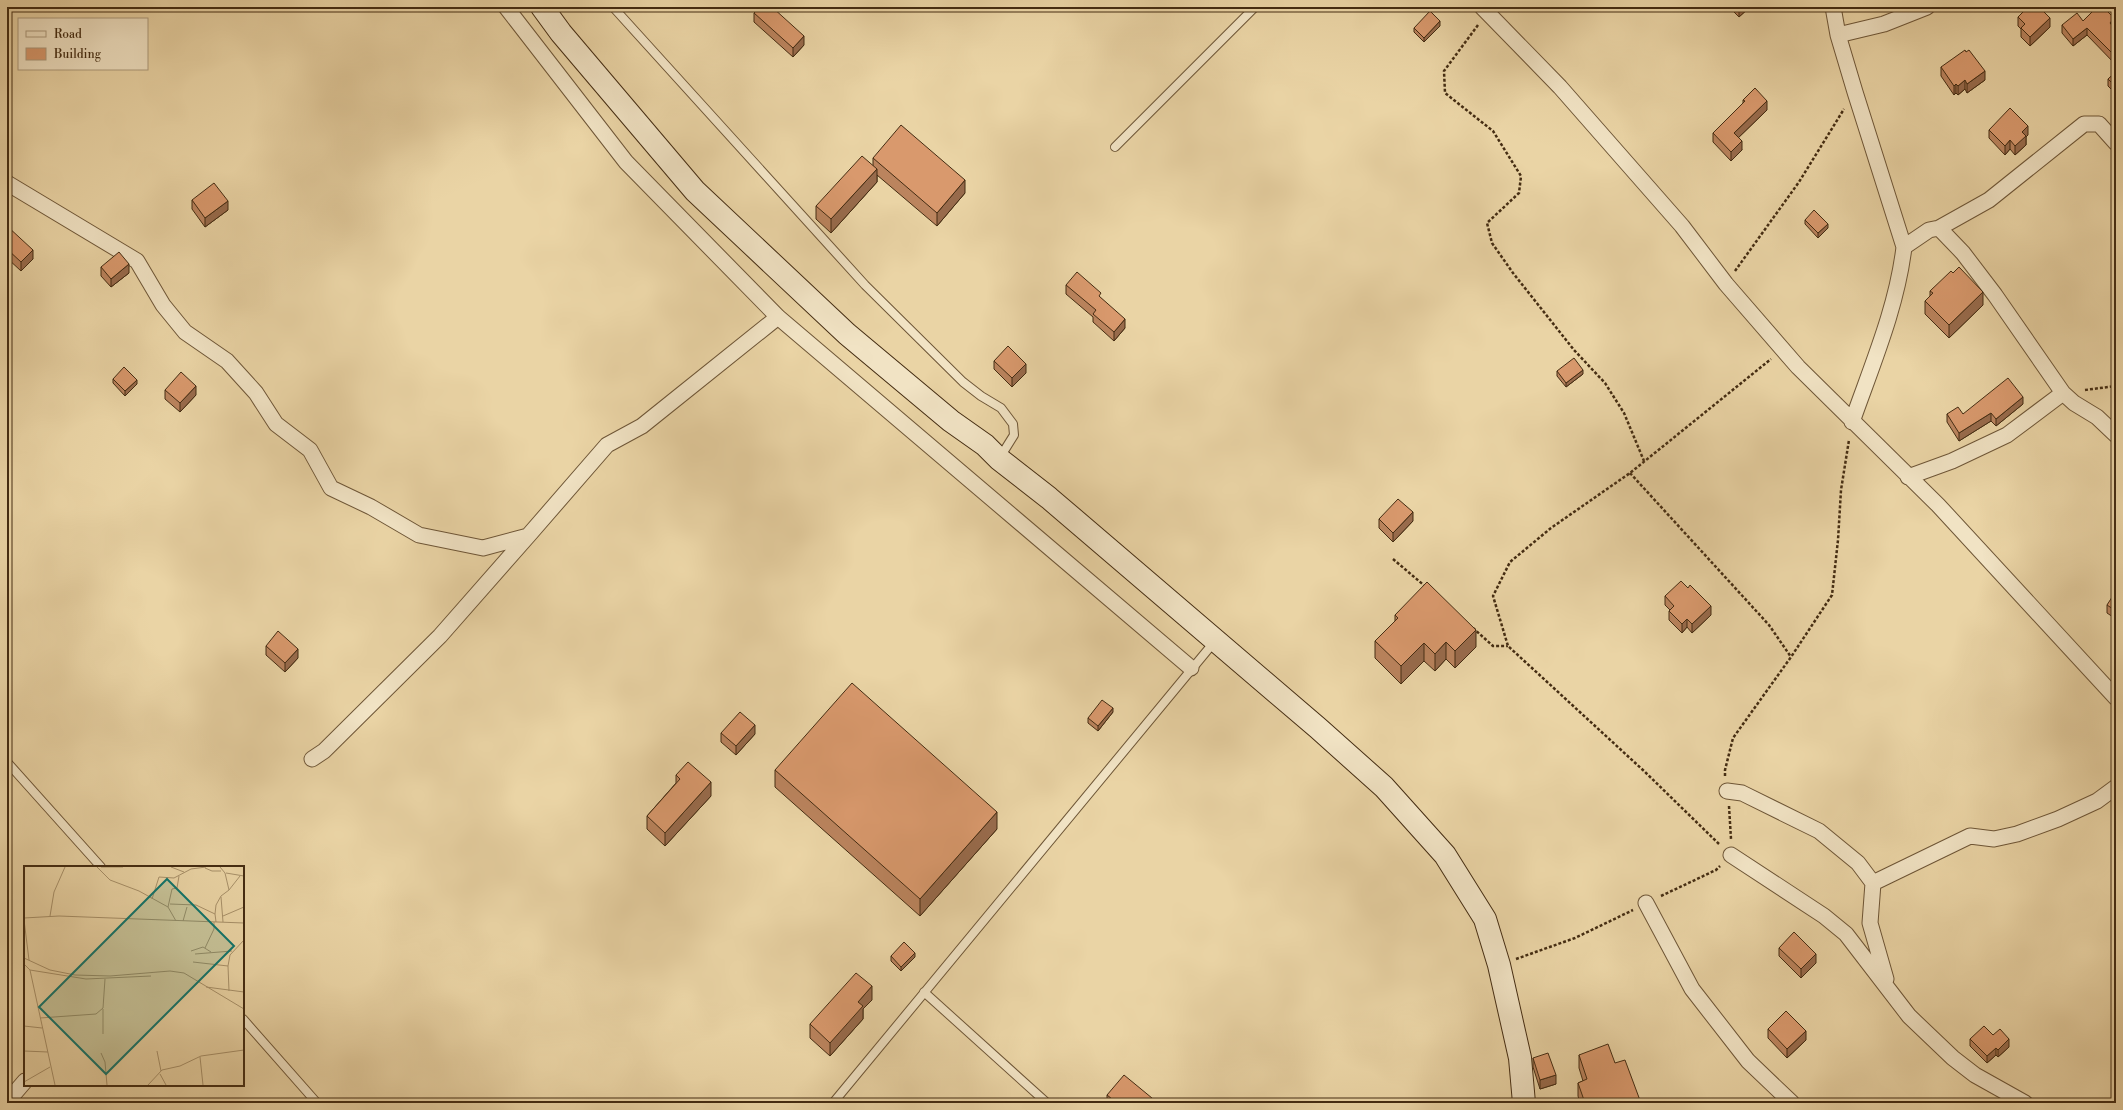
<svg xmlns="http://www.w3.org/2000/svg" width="2123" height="1110" font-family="'Libre Bodoni',serif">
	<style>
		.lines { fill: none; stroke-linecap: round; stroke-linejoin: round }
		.lane-casing { stroke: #6e5637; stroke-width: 10 }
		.street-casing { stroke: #6e5637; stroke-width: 17 }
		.secondary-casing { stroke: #442c12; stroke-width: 24 }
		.path { stroke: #442c12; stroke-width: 2.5; stroke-dasharray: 3 2; stroke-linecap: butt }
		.lane { stroke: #f1e3c4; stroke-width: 8 }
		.street { stroke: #f1e3c4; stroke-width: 15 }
		.secondary { stroke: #f1e3c4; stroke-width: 22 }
		.wall { fill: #bb845e; stroke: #442c12 }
		.shaded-wall { fill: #986b4c; stroke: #442c12 }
		.building { fill: #d9996d; stroke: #442c12 }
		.inset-road { fill: none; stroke: #a8916a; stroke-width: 1 }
		.view { fill: #0f766e; fill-opacity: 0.15; stroke: #0f766e; stroke-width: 2 }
		.inset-edge { fill: none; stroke: #442c12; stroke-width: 2 }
	</style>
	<rect width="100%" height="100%" fill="#ead4a5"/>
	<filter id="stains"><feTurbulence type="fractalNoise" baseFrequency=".005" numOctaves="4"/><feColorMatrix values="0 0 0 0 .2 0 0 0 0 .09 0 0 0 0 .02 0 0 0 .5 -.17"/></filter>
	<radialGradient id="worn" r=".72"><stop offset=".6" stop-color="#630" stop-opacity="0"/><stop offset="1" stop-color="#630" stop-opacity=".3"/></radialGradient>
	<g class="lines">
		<g class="lane-casing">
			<path id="lane" d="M 613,7 L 865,285 L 963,382 L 981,396 L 1001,408 L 1013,424 L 1014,435 L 999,459
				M 1115,147 L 1255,7
				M 7,762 L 101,867
				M 924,992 L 1047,1103
				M 243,1019 L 317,1103
				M 833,1103 L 1215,641"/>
		</g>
		<g class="street-casing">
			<path id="street" d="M 506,7 L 626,162 L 778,317 L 1191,668
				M 1482,7 L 1560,87 L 1682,226 L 1726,284 L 1798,367 L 1938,505 L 2116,698
				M 1833,7 L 1838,35 L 1855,92 L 1904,247 C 1897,307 1872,365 1852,422
				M 1838,35 L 1884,24 L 1927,7
				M 7,183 L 137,261 L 163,305 L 185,332 L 227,361 L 256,393 L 276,424 L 310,450 L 331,488 L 371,507 L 419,535 L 483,548 L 528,536 L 607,445 L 642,426 L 778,317
				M 1939,228 L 1963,253 L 1995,295 L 2063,393 L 2074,403 L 2097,417 L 2116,435
				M 1904,247 L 1929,230 L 1939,228 L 1989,200 L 2084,124 L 2099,124 L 2116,143
				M 1908,477 L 1952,461 L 2007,435 L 2063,393
				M 312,759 L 324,751 L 440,636 L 528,536
				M 1727,791 L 1742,793 L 1819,831 L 1858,863 L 1873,883 L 1870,923 L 1886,979
				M 1731,855 L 1824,916 L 1846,934 L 1909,1016 L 1953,1058 L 1975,1075 L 2025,1103
				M 1873,883 L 1970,836 L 1994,839 L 2017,834 L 2058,819 L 2097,801 L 2116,787
				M 1646,903 L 1692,989 L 1748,1061 L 1792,1103
				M 7,1102 L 25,1081"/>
		</g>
		<g class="secondary-casing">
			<path id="secondary" d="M 542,7 L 561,33 L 695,191 L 847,334 L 951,421 L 985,445 L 999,459 L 1049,498 L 1318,728 L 1384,787 L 1445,855 L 1485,919 L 1499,965 L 1520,1058 L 1524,1103"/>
		</g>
		<path class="path" d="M 1478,25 L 1444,71 L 1445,93 L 1493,131 L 1521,176 L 1519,193 L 1487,223 L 1492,243 L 1513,273 L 1574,350 L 1605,383 L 1624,413 L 1644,461
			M 1735,271 L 1799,182 L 1844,109
			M 2085,390 L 2116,386
			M 1630,473 L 1769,625 L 1791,657
			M 1393,559 L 1426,587
			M 1473,628 L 1493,646 L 1508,646
			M 1725,776 L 1725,770 L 1733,738 L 1791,657 L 1832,595 L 1838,540 L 1841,490 L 1849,440
			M 1729,806 L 1731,839
			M 1719,844 L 1644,771 L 1508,646 L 1493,596 L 1510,562 L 1551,528 L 1630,473 L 1771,359
			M 1661,896 L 1716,870 L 1720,866
			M 1516,959 L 1575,938 L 1633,910"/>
		<use href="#lane" class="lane"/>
		<use href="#street" class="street"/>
		<use href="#secondary" class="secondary"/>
	</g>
	<path class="wall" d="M 1730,7 L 1750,7 L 1739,17 L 1730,8 Z
		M 754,13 L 804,45 L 793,57 L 754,22 Z
		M 2018,17 L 2050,27 L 2030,46 L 2021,37 L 2021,29 L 2018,26 Z
		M 2083,21 L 2114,25 L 2113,26 L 2116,30 L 2116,65 L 2087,35 L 2073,46 L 2062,33 L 2062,25 Z
		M 1440,26 L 1424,42 L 1414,32 L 1414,28 Z
		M 1941,67 L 1985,80 L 1967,93 L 1965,89 L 1958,95 L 1956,93 L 1954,95 L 1941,76 Z
		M 2116,72 L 2116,94 L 2108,86 L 2108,79 Z
		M 1743,100 L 1767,110 L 1738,138 L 1742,150 L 1731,161 L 1713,142 L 1713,133 L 1743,103 Z
		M 1989,130 L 2028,135 L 2026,137 L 2026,145 L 2015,155 L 2010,149 L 2005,155 L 1989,138 Z
		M 873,158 L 965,193 L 937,226 L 877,175 L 877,182 L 831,233 L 816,219 L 816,206 L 873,166 Z
		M 192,200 L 228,210 L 205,227 L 192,209 Z
		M 1805,220 L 1828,228 L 1818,238 L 1805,224 Z
		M 7,226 L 33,259 L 21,271 L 7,258 Z
		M 101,267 L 129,273 L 111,287 L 101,276 Z
		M 1953,273 L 1983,305 L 1949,338 L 1925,314 L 1925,301 L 1930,296 L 1930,291 Z
		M 1066,285 L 1101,298 L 1125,328 L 1114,341 L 1093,322 L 1093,317 L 1066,294 Z
		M 994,361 L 1026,373 L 1012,387 L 994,369 Z
		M 1557,371 L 1583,374 L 1566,387 L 1557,376 Z
		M 113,379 L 137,384 L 125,396 L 113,383 Z
		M 165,390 L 196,395 L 180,412 L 165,399 Z
		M 2023,404 L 1996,426 L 1991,421 L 1959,441 L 1947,422 L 1947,414 L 1963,414 Z
		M 1379,519 L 1413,521 L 1393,542 L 1379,528 Z
		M 2116,595 L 2116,619 L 2107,613 L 2107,605 Z
		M 1665,596 L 1711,615 L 1692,633 L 1687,627 L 1682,633 L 1669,620 L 1669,611 L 1670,610 L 1665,605 Z
		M 1395,615 L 1476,647 L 1455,668 L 1446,659 L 1435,671 L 1424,661 L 1401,684 L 1375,658 L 1375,641 L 1395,621 Z
		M 266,646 L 298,658 L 285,672 L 266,655 Z
		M 1113,712 L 1098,731 L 1088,723 L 1088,718 Z
		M 721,733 L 755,734 L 736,755 L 721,742 Z
		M 775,770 L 997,829 L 920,916 L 775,787 Z
		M 676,775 L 711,796 L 665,846 L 647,829 L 647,816 L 676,783 Z
		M 1779,948 L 1816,963 L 1801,978 L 1779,956 Z
		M 891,956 L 915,957 L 901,971 L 891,961 Z
		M 872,1000 L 863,1009 L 863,1019 L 830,1056 L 810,1038 L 810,1024 Z
		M 1768,1029 L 1806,1040 L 1787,1058 L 1768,1038 Z
		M 1993,1035 L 2009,1047 L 1998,1057 L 1996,1055 L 1987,1063 L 1970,1046 L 1970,1039 Z
		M 1579,1055 L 1615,1063 L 1641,1103 L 1580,1103 L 1578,1096 L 1578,1083 L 1583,1081 L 1579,1068 Z
		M 1533,1058 L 1556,1084 L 1540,1089 L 1533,1067 Z
		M 1107,1095 L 1158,1103 L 1107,1103 Z"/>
	<path class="shaded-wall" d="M 1740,7 L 1750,7 L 1739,17 L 1739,9 Z
		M 2050,18 L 2050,27 L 2030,46 L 2030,37 Z
		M 2114,18 L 2114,25 L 2110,30 L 2110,23 Z
		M 1440,21 L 1440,26 L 1424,42 L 1424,38 Z
		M 2087,28 L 2087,35 L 2073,46 L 2073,39 Z
		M 804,36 L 804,45 L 793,57 L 793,48 Z
		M 1985,71 L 1985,80 L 1967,93 L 1967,84 Z
		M 1965,80 L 1965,89 L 1958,95 L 1958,86 Z
		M 1956,84 L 1956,93 L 1954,95 L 1954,86 Z
		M 1767,101 L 1767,110 L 1734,142 L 1734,133 Z
		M 2028,126 L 2028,135 L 2026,137 L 2026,145 L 2015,155 L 2015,146 L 2022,132 Z
		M 2010,140 L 2010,149 L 2005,155 L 2005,146 Z
		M 1742,141 L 1742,150 L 1731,161 L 1731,152 Z
		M 877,169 L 877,182 L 831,233 L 831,219 Z
		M 965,180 L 965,193 L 937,226 L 937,213 Z
		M 228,201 L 228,210 L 205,227 L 205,218 Z
		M 1828,224 L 1828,228 L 1818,238 L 1818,233 Z
		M 33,250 L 33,259 L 21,271 L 21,262 Z
		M 129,264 L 129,273 L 111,287 L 111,279 Z
		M 1983,292 L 1983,305 L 1949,338 L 1949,325 Z
		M 1125,319 L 1125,328 L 1114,341 L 1114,332 Z
		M 1026,364 L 1026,373 L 1012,387 L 1012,378 Z
		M 1583,370 L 1583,374 L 1566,387 L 1566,383 Z
		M 137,380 L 137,384 L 125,396 L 125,391 Z
		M 196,386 L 196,395 L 180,412 L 180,403 Z
		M 2023,397 L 2023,404 L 1996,426 L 1996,419 Z
		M 1991,413 L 1991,421 L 1959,441 L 1959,433 Z
		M 1413,512 L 1413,521 L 1393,542 L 1393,533 Z
		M 1711,606 L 1711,615 L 1692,633 L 1692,624 Z
		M 1687,619 L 1687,627 L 1682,633 L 1682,624 Z
		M 1476,630 L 1476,647 L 1455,668 L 1455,651 Z
		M 1446,642 L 1446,659 L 1435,671 L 1435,654 Z
		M 1424,643 L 1424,661 L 1401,684 L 1401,666 Z
		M 298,649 L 298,658 L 285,672 L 285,663 Z
		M 1113,708 L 1113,712 L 1098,731 L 1098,726 Z
		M 755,725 L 755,734 L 736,755 L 736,746 Z
		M 711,782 L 711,796 L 665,846 L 665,833 Z
		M 997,812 L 997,829 L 920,916 L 920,899 Z
		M 915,953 L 915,957 L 901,971 L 901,967 Z
		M 1816,954 L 1816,963 L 1801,978 L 1801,969 Z
		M 872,986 L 872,1000 L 863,1009 L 863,1019 L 830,1056 L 830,1043 L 858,1002 Z
		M 1806,1031 L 1806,1040 L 1787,1058 L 1787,1049 Z
		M 2009,1039 L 2009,1047 L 1998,1057 L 1998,1050 Z
		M 1996,1048 L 1996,1055 L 1987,1063 L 1987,1056 Z
		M 1556,1075 L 1556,1084 L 1540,1089 L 1540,1080 Z"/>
	<path class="building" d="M 760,7 L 772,7 L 804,36 L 793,48 L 754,13 Z
		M 2028,7 L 2039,7 L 2050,18 L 2030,37 L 2021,28 L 2025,24 L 2018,17 Z
		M 2097,7 L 2103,7 L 2114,18 L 2110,23 L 2116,30 L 2116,57 L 2087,28 L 2073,39 L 2062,25 L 2077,13 L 2083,21 Z
		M 1430,11 L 1440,21 L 1424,38 L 1414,28 Z
		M 1965,50 L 1966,52 L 1969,50 L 1985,71 L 1967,84 L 1965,80 L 1958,86 L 1956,84 L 1954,86 L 1941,67 Z
		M 2116,72 L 2116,87 L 2108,79 Z
		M 1755,88 L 1767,101 L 1734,133 L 1742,141 L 1731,152 L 1713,133 L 1745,101 L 1743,100 Z
		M 2010,108 L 2028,126 L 2022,132 L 2026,136 L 2015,146 L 2010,140 L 2005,146 L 1989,130 Z
		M 901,125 L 965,180 L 937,213 L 873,158 Z
		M 862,156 L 877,169 L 831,219 L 816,206 Z
		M 214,183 L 228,201 L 205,218 L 192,200 Z
		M 1814,210 L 1828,224 L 1818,233 L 1805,220 Z
		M 7,226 L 33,250 L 21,262 L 7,249 Z
		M 119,252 L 129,264 L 111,279 L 101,267 Z
		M 1959,267 L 1983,292 L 1949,325 L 1925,301 L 1933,293 L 1930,291 L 1951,271 L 1953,273 Z
		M 1077,272 L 1101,293 L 1099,296 L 1125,319 L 1114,332 L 1093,314 L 1096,310 L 1066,285 Z
		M 1008,346 L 1026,364 L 1012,378 L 994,361 Z
		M 1574,358 L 1583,370 L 1566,383 L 1557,371 Z
		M 124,367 L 137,380 L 125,391 L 113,379 Z
		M 181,372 L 196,386 L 180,403 L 165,390 Z
		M 2008,378 L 2023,397 L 1996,419 L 1991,413 L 1959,433 L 1947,414 L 1958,407 L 1963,414 Z
		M 1398,499 L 1413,512 L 1393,533 L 1379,519 Z
		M 1681,581 L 1688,588 L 1690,585 L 1711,606 L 1692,624 L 1687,619 L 1682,624 L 1669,611 L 1674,606 L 1665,596 Z
		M 1427,582 L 1476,630 L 1455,651 L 1446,642 L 1435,654 L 1424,643 L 1401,666 L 1375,641 L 1398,618 L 1395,615 Z
		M 2114,594 L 2116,595 L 2116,611 L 2107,605 Z
		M 278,631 L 298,649 L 285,663 L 266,646 Z
		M 852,683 L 997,812 L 920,899 L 775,770 Z
		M 1102,700 L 1113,708 L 1098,726 L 1088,718 Z
		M 740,712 L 755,725 L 736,746 L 721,733 Z
		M 688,762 L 711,782 L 665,833 L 647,816 L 680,779 L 676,775 Z
		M 1794,932 L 1816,954 L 1801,969 L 1779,948 Z
		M 904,942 L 915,953 L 901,967 L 891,956 Z
		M 856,973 L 872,986 L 858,1002 L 863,1006 L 830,1043 L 810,1024 Z
		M 1786,1011 L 1806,1031 L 1787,1049 L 1768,1029 Z
		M 1984,1026 L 1993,1035 L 2000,1029 L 2009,1039 L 1998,1050 L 1996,1048 L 1987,1056 L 1970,1039 Z
		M 1608,1044 L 1615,1063 L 1625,1060 L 1641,1103 L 1585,1103 L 1578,1083 L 1587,1079 L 1579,1055 Z
		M 1548,1053 L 1556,1075 L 1540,1080 L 1533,1058 Z
		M 1124,1075 L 1158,1103 L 1117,1103 L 1107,1095 Z"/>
	<g transform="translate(24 866)">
		<rect width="220" height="220" fill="#ead4a5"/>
		<path class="inset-road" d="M 73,1 L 86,14 L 115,25 L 144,41 L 152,55M 77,1 L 99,1M 147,1 L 160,6M 181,2 L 188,5 L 197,5M 202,7 L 220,10M 205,24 L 216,10M 197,31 L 199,56M 128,33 L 135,11 L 150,12 L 167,3 L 182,1M 146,38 L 172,39 L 191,48 L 192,56M 144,41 L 148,23 L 153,22 L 155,10M 191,48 L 192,39 L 197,30 L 205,24 L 201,7 L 196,1M 26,50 L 30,26 L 41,1M 199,50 L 220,41M 0,52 L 35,50 L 220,57M 0,54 L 5,94M 159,55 L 163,41M 181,82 L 190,63 L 190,56M 167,85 L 179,81 L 187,86M 171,88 L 208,85M 0,92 L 26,104 L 51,109 L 86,110 L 146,105 L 160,107 L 220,143M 169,96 L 204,100M 0,98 L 6,104 L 31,219M 6,104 L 62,113 L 127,110M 182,121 L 220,126M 205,125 L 204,100 L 206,89 L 220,74M 79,143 L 79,168M 16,152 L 72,148 L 79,142 L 81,113M 0,160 L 18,162M 0,185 L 24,186M 133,185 L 137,205M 77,187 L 81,196 L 83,219M 176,191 L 179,219M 136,208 L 142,219M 0,216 L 26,201M 124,219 L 138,204 L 156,200 L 177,190 L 220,184"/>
		<path class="view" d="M 143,13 L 210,80 L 82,208 L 15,141 Z"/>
		<rect width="220" height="220" class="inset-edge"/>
	</g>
	<rect width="2123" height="1110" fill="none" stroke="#ead4a5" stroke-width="24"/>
	<rect x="8" y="8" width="2107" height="1094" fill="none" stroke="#442c12" stroke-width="2"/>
	<rect x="12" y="12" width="2099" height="1086" fill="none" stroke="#442c12"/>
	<rect x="18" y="18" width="130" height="52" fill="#f1e3c4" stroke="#ac9a7d"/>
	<rect x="26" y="31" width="20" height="6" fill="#f1e3c4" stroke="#ac9a7d"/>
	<text x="54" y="38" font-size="12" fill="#442c12">Road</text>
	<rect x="26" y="48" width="20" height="12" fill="#d9996d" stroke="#ac9a7d"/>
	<text x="54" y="58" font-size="12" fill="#442c12">Building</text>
	<rect width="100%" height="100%" filter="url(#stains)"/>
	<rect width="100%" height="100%" fill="url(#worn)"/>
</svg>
